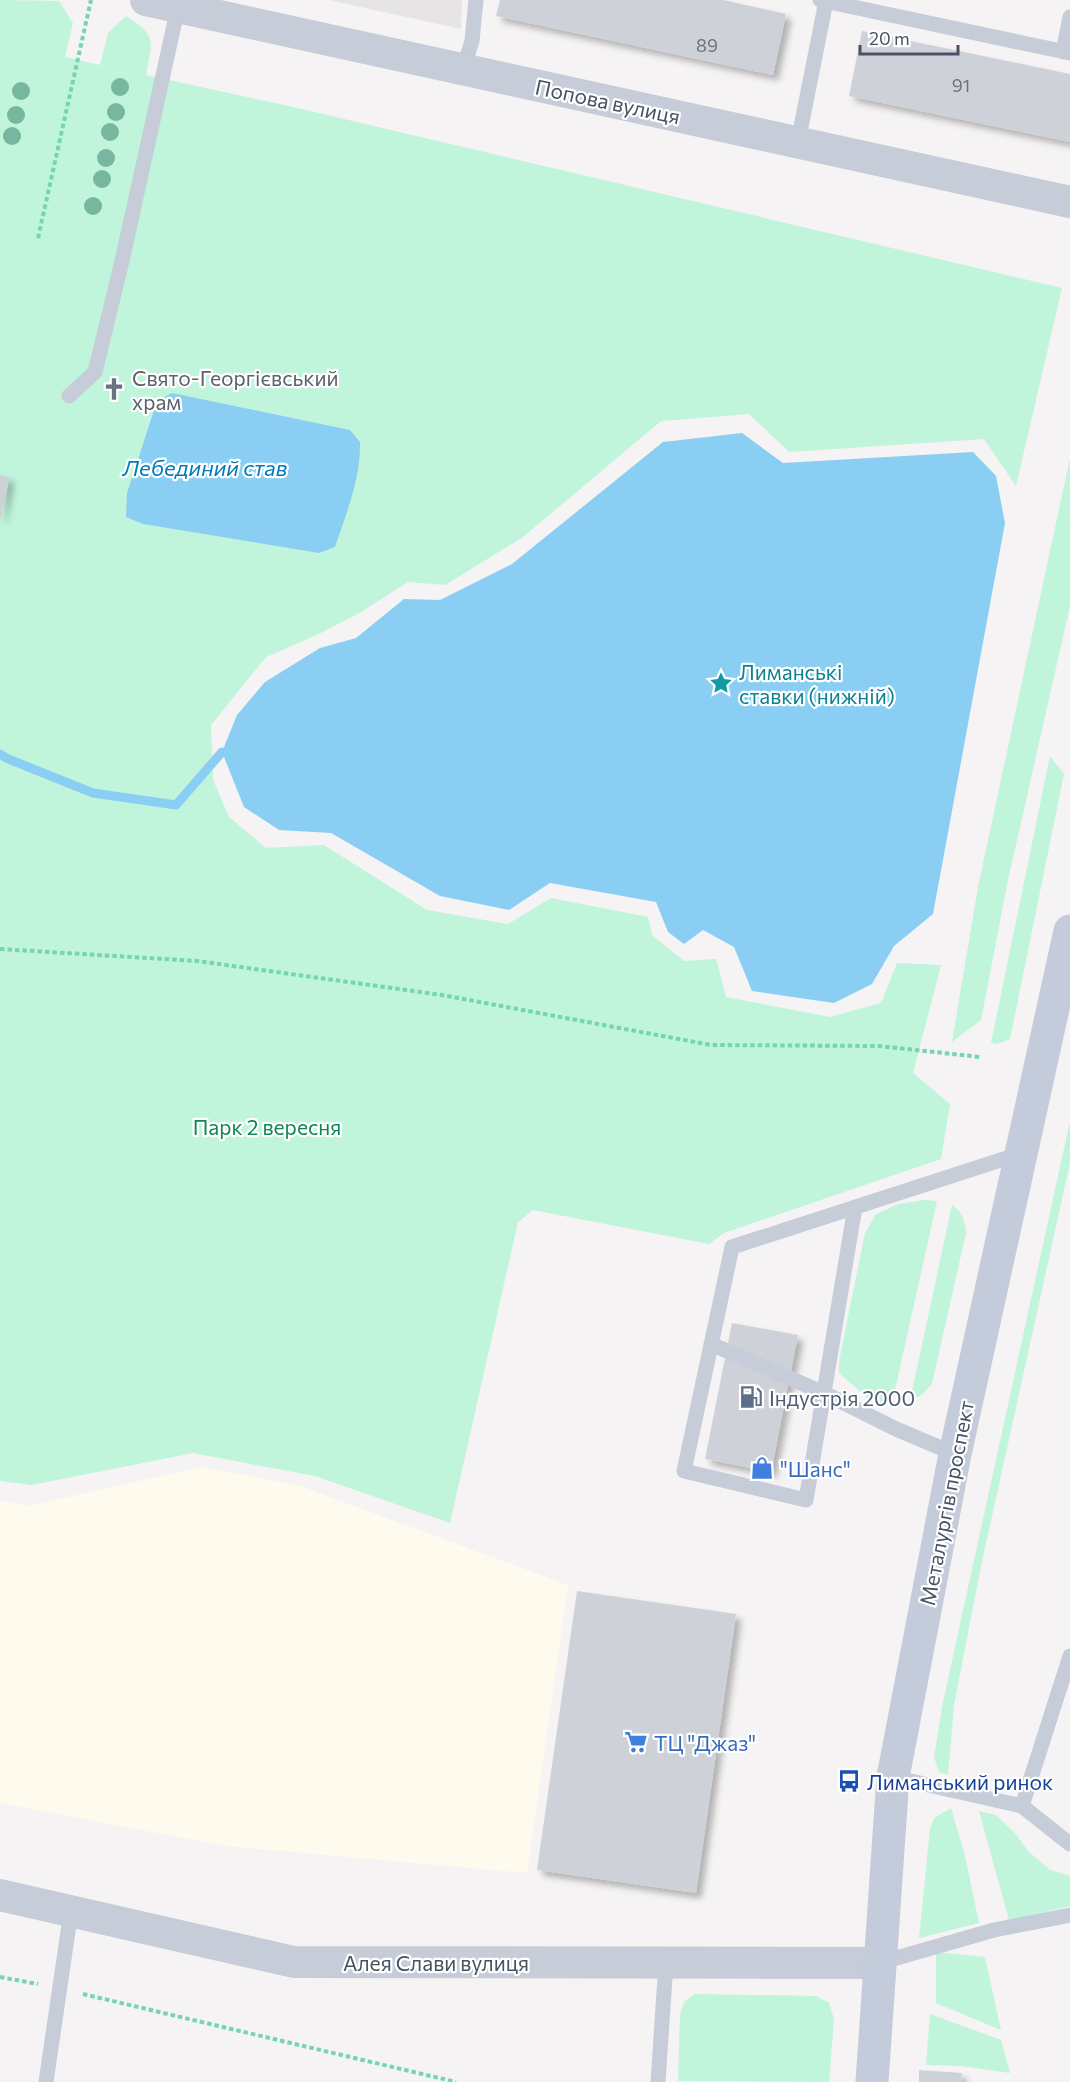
<svg xmlns="http://www.w3.org/2000/svg" width="1070" height="2082" font-family="Commissioner,sans-serif">
	<style>
		.commercial { fill: #fefbee }
		.education { fill: #e6e4e4 }
		.green { fill: #c0f4db }
		.water { fill: #8acff3 }
		.lines { fill: none; stroke-linecap: round; stroke-linejoin: round }
		.stream { stroke: #8acff3; stroke-width: 9 }
		.building { fill: #ced1d8; filter: url(#shadow) }
		.path { stroke: #75d5b3; stroke-width: 4; stroke-dasharray: 4.5 3; stroke-linecap: butt }
		.lane { stroke: #c6ccd8; stroke-width: 15 }
		.street { stroke: #c6ccd8; stroke-width: 32 }
		.secondary { stroke: #c4ccdc; stroke-width: 33 }
		.tree { fill: #78b79f }
		.labels { text-anchor: middle; dominant-baseline: central; stroke-width: 4.5; stroke-linejoin: round; paint-order: stroke }
		.number-label { font-size: 18px; fill: #6a7280 }
		.street-label { font-size: 21px; fill: #485262; stroke: #fff }
		.worship-label { font-size: 21px; fill: #5b616d; stroke: #fff; text-anchor: start }
		.culture-label { font-size: 21px; fill: #0d838f; stroke: #fff; text-anchor: start }
		.park-label { font-size: 21px; fill: #11865b; stroke: #fff }
		.service-label { font-size: 21px; fill: #4e5e75; stroke: #fff; text-anchor: start }
		.shop-label { font-size: 21px; fill: #366cbe; stroke: #fff; text-anchor: start }
		.transit-label { font-size: 21px; fill: #164399; stroke: #fff; text-anchor: start }
		.water-label { font-size: 22px; font-style: italic; fill: #017bbc; stroke: #fff }
	</style>
	<defs>
		<filter id="shadow"><feDropShadow dx="5.5" dy="5.5" stdDeviation="3" flood-color="#0004"/></filter>
	</defs>
	<rect width="100%" height="100%" fill="#f5f3f3"/>
	<path class="commercial" d="M 201,1467 L 297,1485 L 568,1585 L 527,1873 L 226,1846 L 0,1803 L 0,1501 L 29,1506 Z"/>
	<path class="education" d="M 329,0 L 462,0 L 461,29 Z"/>
	<path class="green" d="M 0,0 L 59,1 L 73,23 L 65,57 L 100,65 L 108,33 L 126,16 C 158,36 152,41 146,75 L 293,107 L 1062,288 L 1016,486 L 984,439 L 789,452 L 749,414 L 661,421 L 523,537 L 445,585 L 408,582 L 361,612 L 319,634 L 266,657 L 211,725 L 213,780 L 229,817 L 266,848 L 324,845 L 427,910 L 508,924 L 551,898 L 648,917 L 652,935 L 684,961 L 716,959 L 726,997 L 830,1017 L 881,1003 L 897,963 L 941,965 L 913,1073 L 950,1104 L 941,1159 L 724,1233 L 709,1244 L 533,1210 L 518,1222 L 450,1523 L 315,1476 L 193,1453 L 32,1485 L 0,1481 Z
		M 1070,458 L 1070,606 L 1008,880 L 981,1020 L 952,1042 L 978,887 Z
		M 1050,756 L 1064,774 L 1010,1039 L 997,1044 L 991,1043 Z
		M 1070,1121 L 1070,1163 L 981,1566 L 954,1705 L 948,1775 L 939,1772 L 934,1757 L 943,1702 Z
		M 923,1200 L 937,1201 L 892,1403 L 871,1401 L 839,1373 L 839,1361 L 865,1233 L 876,1214 L 899,1204 Z
		M 952,1205 C 963,1213 965,1221 966,1233 L 932,1384 L 923,1394 L 910,1401 Z
		M 951,1808 L 965,1856 L 979,1923 L 919,1938 L 930,1829 L 934,1818 Z
		M 979,1811 L 996,1815 L 1015,1833 L 1028,1851 L 1050,1870 L 1070,1876 L 1070,1906 L 1009,1920 Z
		M 936,1952 L 985,1957 L 1001,2030 L 936,2003 Z
		M 694,1994 L 816,1996 L 829,2003 L 834,2019 L 829,2082 L 678,2081 L 680,2015 L 684,2002 Z
		M 930,2014 L 1001,2040 L 1010,2073 L 961,2066 L 926,2065 Z"/>
	<path class="water" d="M 172,393 L 350,430 L 360,442 C 361,478 346,514 335,547 L 319,553 L 143,524 L 126,517 L 127,493 L 157,401 Z
		M 742,433 L 783,463 L 973,452 L 996,476 L 1005,523 L 933,914 L 894,946 L 872,984 L 834,1003 L 752,991 L 734,947 L 703,930 L 684,944 L 668,932 L 656,902 L 550,883 L 509,910 L 440,896 L 331,833 L 279,830 L 244,807 L 222,752 L 237,715 L 265,682 L 320,648 L 356,638 L 404,599 L 440,600 L 512,564 L 663,442 Z"/>
	<g class="lines">
		<path class="stream" d="M 0,754 L 6,758 L 93,793 L 176,805 L 222,752"/>
	</g>
	<path class="building" d="M 500,0 L 723,0 L 786,14 L 773,75 L 496,16 Z
		M 862,31 L 1070,74 L 1070,142 L 849,96 Z
		M 0,475 L 9,477 L 1,519 L 0,519 Z
		M 732,1323 L 798,1335 L 771,1472 L 705,1459 Z
		M 577,1591 L 736,1614 L 696,1893 L 537,1870 Z
		M 919,2070 L 962,2073 L 961,2082 L 919,2082 Z"/>
	<g class="lines">
		<path class="path" d="M 38,238 L 91,0
			M 0,949 L 197,961 L 442,995 L 711,1045 L 879,1046 L 980,1057
			M 0,1977 L 38,1984
			M 83,1994 L 456,2082"/>
		<path class="lane" d="M 820,0 L 1070,53
			M 1063,52 L 1070,17
			M 463,69 L 472,41 L 476,0
			M 798,142 L 826,1
			M 69,396 L 95,372 L 122,261 L 178,7
			M 855,1207 L 806,1500 L 684,1471 L 732,1247 L 1022,1153
			M 711,1344 L 824,1393 L 896,1429 L 955,1454
			M 893,1777 L 1022,1806 L 1070,1844
			M 1022,1806 L 1070,1656
			M 879,1963 L 994,1930 L 1070,1915
			M 46,2082 L 71,1911
			M 658,2082 L 666,1963"/>
		<path class="street" d="M 146,0 L 1070,202
			M 0,1895 L 294,1962 L 879,1963"/>
		<path class="secondary" d="M 872,2082 L 893,1777 L 955,1454 L 1070,931"/>
	</g>
	<g class="tree">
		<circle cx="120" cy="87" r="9"/>
		<circle cx="21" cy="91" r="9"/>
		<circle cx="116" cy="112" r="9"/>
		<circle cx="16" cy="115" r="9"/>
		<circle cx="110" cy="132" r="9"/>
		<circle cx="12" cy="136" r="9"/>
		<circle cx="106" cy="158" r="9"/>
		<circle cx="102" cy="179" r="9"/>
		<circle cx="93" cy="206" r="9"/>
	</g>
	<defs>
		<g id="church-bare" transform="scale(1.8)"><path d="M-1.2-6h2.4v3.5h3.3v2.4h-3.3V6h-2.4V-.1h-3.3v-2.4h3.3Z" fill="#6b7280" stroke="#fff" stroke-width="2.5" paint-order="stroke"/></g>
		<g id="sight-bare" transform="scale(1.8)"><path d="M0-6L1.8-2.2L6-1.7L2.9 1.2L3.7 5.4L0 3.3L-3.7 5.4L-2.9 1.2L-6-1.7L-1.8-2.2Z" fill="#0f9aa8" stroke="#fff" stroke-width="2.5" paint-order="stroke"/></g>
		<g id="fuel-bare" transform="scale(1.8)"><path d="M-5.5-6h7V0h2V4h1.3V-2.5L3-4.5l.8-.8L6-3V5H2.5V1h-1V6h-7ZM-4.2-4.7v3.2H.2V-4.7Z" fill="#5c6f8a" stroke="#fff" stroke-width="2.5" paint-order="stroke"/></g>
		<g id="shop-bare" transform="scale(1.8)"><path d="M-5-2.5h2.3a2.7 3.5 0 0 1 5.4 0H5L5.5 6h-11ZM-1.5-2.5h3a1.5 2.3 0 0 0-3 0Z" fill="#3f7fe0" stroke="#fff" stroke-width="2.5" paint-order="stroke"/></g>
		<g id="supermarket-bare" transform="scale(1.8)"><path d="M-6-5.5h2.5l.6 2H6L4.5 2H-2.5L-4.4-4H-6ZM-1.5 3.2a1.3 1.3 0 1 0 .1 0ZM3 3.2a1.3 1.3 0 1 0 .1 0Z" fill="#3f7fe0" stroke="#fff" stroke-width="2.5" paint-order="stroke"/></g>
		<g id="bus-bare" transform="scale(1.8)"><path d="M-5-6H5V4H4V6H2V4H-2V6H-4V4H-5ZM-3.5-4V0h7V-4ZM-3.5 1.2v1.5H-2V1.2ZM2 1.2v1.5H3.5V1.2Z" fill="#1a4fb4" stroke="#fff" stroke-width="2.5" paint-order="stroke"/></g>
	</defs>
	<g fill-rule="evenodd">
		<use href="#church-bare" x="114" y="389"/>
		<use href="#sight-bare" x="721" y="683"/>
		<use href="#fuel-bare" x="751" y="1397"/>
		<use href="#shop-bare" x="762" y="1468"/>
		<use href="#supermarket-bare" x="636" y="1742"/>
		<use href="#bus-bare" x="849" y="1781"/>
	</g>
	<g class="labels">
		<g class="number-label">
			<text x="707" y="45">89</text>
			<text x="961" y="85">91</text>
		</g>
		<g class="street-label">
			<text transform="translate(608 101) rotate(12)">Попова вулиця</text>
			<text transform="translate(946 1503) rotate(-79)">Металургів проспект</text>
			<text x="436" y="1962">Алея Слави вулиця</text>
		</g>
		<g class="worship-label">
			<text x="132" y="377">Свято-Георгієвський<tspan x="132" dy="24">храм</tspan></text>
		</g>
		<g class="culture-label">
			<text x="739" y="671">Лиманські<tspan x="739" dy="24">ставки (нижній)</tspan></text>
		</g>
		<g class="park-label">
			<text x="267" y="1126">Парк 2 вересня</text>
		</g>
		<g class="service-label">
			<text x="769" y="1397">Індустрія 2000</text>
		</g>
		<g class="shop-label">
			<text x="780" y="1468">"Шанс"</text>
			<text x="654" y="1742">ТЦ "Джаз"</text>
		</g>
		<g class="transit-label">
			<text x="867" y="1781">Лиманський ринок</text>
		</g>
		<g class="water-label">
			<text x="205" y="467">Лебединий став</text>
		</g>
	</g>
	<path d="M860 45v9h98v-9" fill="none" stroke="#485262" stroke-width="3"/>
	<text x="869" y="45" font-size="18" fill="#485262" stroke="#ffffff" stroke-width="4.5" paint-order="stroke">20 m</text>
</svg>
